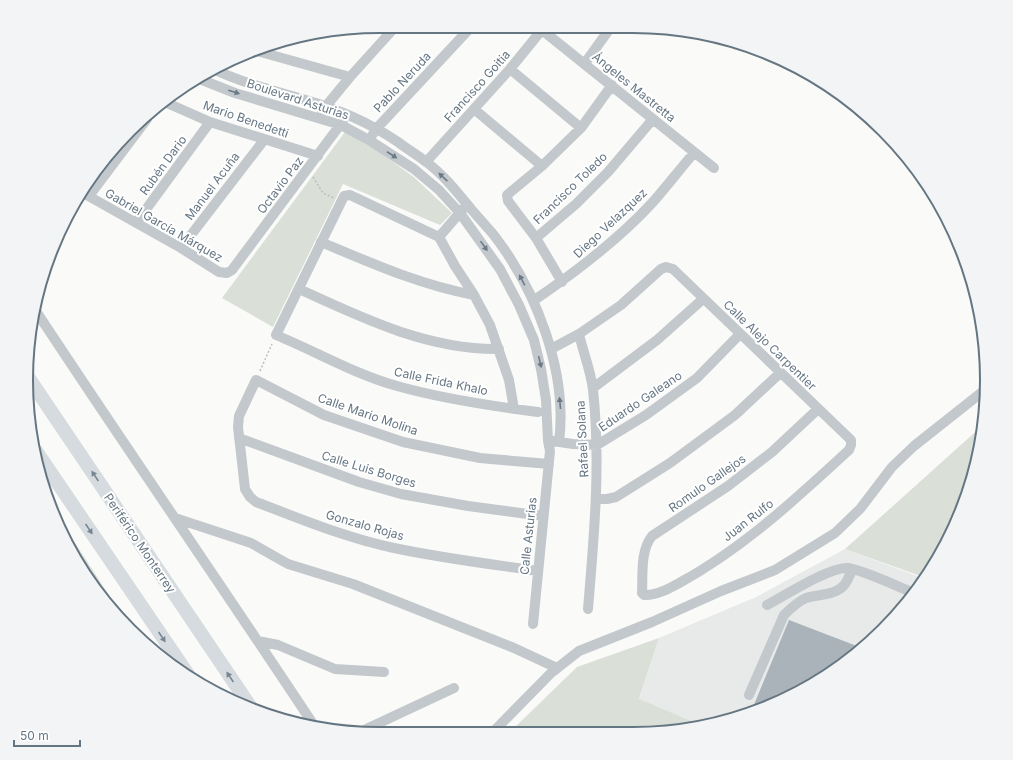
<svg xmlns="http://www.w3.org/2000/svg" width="1013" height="760" font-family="Inter,sans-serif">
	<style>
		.built { fill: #e8e9e9 }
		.green { fill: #dadfd7 }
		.building { fill: #aab3b9 }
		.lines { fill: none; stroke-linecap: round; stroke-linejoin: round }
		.path { stroke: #bbbfc2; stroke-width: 1.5; stroke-dasharray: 2 2; stroke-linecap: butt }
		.minor { stroke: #c3c8cc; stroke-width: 10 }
		.highway { stroke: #d6dbdf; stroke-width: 14 }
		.oneway { fill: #6a7a87 }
		.oneway2 { fill: #768591 }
		.labels { text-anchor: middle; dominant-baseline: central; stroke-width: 4; stroke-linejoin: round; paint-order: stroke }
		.street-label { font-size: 12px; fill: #657683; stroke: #fff }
		.rim { fill: none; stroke: #657683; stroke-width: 2 }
	</style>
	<rect width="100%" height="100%" fill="#fafaf8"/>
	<path class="built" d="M 845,549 L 925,579 L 883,630 L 830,674 L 768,707 L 702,725 L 639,700 L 659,638 L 756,597 Z"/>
	<path class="green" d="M 345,132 L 377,150 L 415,178 L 452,213 L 440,225 L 343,184 L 273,327 L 222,298 Z
		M 982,426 L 980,449 L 960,515 L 926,578 L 845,549 Z
		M 51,506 L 129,626 L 86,577 Z
		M 659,638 L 639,699 L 701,725 L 679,731 L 511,731 L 577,667 Z"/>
	<path class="building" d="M 789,620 L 862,648 L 830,674 L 768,707 L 751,712 Z"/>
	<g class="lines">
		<path class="path" d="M 313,177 L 323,193 L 334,198
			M 260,371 L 272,344"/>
		<path class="minor" d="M 537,26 L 714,168
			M 257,51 L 350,77
			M 585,63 L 611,27
			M 213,69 C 249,86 288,94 325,106 C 342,112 359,119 375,128 C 383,132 390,137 398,142 C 407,149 416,154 425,161 C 443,174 457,192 471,209 C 478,217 486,226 493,234 C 536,289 568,372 559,442
			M 510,69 L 581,128
			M 197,78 L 235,93 L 341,125 L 369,140 L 414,169 L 439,190 L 460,213 L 500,269 L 519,305 L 534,340 L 541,369 L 546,400 L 548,441 L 550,451 L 533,624
			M 167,103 L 210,122 L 318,156
			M 474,109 L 542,166
			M 322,111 L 350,77 L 396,26
			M 373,134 L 377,128 L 472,26
			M 426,162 L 510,69 L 545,26
			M 83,193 L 181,248 L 219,272 L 227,273 L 232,270 L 343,121
			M 89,196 L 147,119
			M 136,223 L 210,122
			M 439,237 L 463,209
			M 536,238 L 576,204 L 608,172 L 653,119
			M 321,242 C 371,263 420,285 474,295
			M 181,248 L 264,140
			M 562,282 L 536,238 L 508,201 L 507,195 L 542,166 L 581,128 L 612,85
			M 299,289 C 362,318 428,350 499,349
			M 533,301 C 576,272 618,240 653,202 C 667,186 680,169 694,153
			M 34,308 C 126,448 222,586 315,727
			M 579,334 C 583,352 591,371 593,390 C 601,463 594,536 588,609
			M 551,349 L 579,334 L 621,305 L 661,269 L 666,267 L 673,269 L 851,440 L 851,445 L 849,450 C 797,498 743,548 681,582 C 670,588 656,596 644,595 L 642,593 C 643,575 640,551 652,536 L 728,486 L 772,452 L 818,409
			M 593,388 L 657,340 L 703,299
			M 514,409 L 509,380 L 490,325 L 474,295 L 455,266 L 439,237 L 350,195 L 344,196 L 276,335 C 317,352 354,374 397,386 C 443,399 491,406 538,412
			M 239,438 L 359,482 L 401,494 L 468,506 L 543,516
			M 553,441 L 573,444 L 597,445 L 646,415 L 697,378 L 740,334
			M 597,499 L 607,499 L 616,497 L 670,463 L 735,415 L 780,373
			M 175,518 L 251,543 L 288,564 L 353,584 L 514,648 L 557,668
			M 538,571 C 490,564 441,558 394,548 C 346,538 301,519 256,502 L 250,497 L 245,489 L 238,427 L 239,416 L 256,380 L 324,415 L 403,442 L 480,458 L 549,464
			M 767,605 C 784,596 831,566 848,568 C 866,571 896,586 914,593
			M 258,641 L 278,645 L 335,669 L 384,672
			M 749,695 L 784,615 C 790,609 797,602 806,598 C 817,594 832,596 841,588 C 847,584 849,576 852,570
			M 362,731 L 454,688
			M 494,731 L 551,673 L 579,651 L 652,622 L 721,591 L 775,570 L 835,533 L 860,509 L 892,467 L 914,446 L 986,389"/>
		<path class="highway" d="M 28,377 L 252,709
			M 36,451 L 189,676"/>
	</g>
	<defs><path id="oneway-solid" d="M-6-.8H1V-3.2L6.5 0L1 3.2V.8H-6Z"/></defs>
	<g class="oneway">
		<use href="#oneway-solid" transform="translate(234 92) rotate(18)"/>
		<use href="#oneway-solid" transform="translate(392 155) rotate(33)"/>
		<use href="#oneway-solid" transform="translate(443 177) rotate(-137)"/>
		<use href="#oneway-solid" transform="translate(484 246) rotate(55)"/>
		<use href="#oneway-solid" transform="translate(522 280) rotate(-118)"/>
		<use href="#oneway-solid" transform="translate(540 362) rotate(77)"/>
		<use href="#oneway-solid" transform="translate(560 403) rotate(-95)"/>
	</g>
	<g class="oneway2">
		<use href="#oneway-solid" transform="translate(95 476) rotate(-124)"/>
		<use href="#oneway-solid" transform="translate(89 529) rotate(56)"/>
		<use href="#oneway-solid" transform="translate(162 637) rotate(56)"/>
		<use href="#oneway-solid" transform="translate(230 677) rotate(-124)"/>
	</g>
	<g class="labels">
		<g class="street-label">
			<text transform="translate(402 82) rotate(-47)">Pablo Neruda</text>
			<text transform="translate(477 86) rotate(-48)">Francisco Goitia</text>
			<text transform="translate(634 87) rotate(39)">Ángeles Mastretta</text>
			<text transform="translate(298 99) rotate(18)">Boulevard Asturias</text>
			<text transform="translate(246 119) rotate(19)">Mario Benedetti</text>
			<text transform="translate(163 165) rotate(-54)">Rubén Dario</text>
			<text transform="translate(280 185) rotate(-53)">Octavio Paz</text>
			<text transform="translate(212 186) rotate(-53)">Manuel Acuña</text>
			<text transform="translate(570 188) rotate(-44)">Francisco Toledo</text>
			<text transform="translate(610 223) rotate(-43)">Diego Velazquez</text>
			<text transform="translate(164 225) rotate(30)">Gabriel García Márquez</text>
			<text transform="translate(770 345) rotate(44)">Calle Alejo Carpentier</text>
			<text transform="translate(441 381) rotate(12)">Calle Frida Khalo</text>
			<text transform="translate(640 401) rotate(-34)">Eduardo Galeano</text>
			<text transform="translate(368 414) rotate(19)">Calle Mario Molina</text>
			<text transform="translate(582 439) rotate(-93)">Rafael Solana</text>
			<text transform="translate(369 469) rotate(17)">Calle Luis Borges</text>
			<text transform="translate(707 483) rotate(-35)">Romulo Gallejos</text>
			<text transform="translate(748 520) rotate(-38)">Juan Rulfo</text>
			<text transform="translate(365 525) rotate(16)">Gonzalo Rojas</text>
			<text transform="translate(528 536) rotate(-84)">Calle Asturias</text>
			<text transform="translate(140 543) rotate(56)">Periférico Monterrey</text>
		</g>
	</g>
	<path d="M0 0H1013V760H0ZM380 33H633A347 347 0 0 1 980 380V380A347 347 0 0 1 633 727H380A347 347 0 0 1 33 380V380A347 347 0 0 1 380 33Z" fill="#f3f4f5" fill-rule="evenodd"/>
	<path class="rim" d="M380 33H633A347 347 0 0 1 980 380V380A347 347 0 0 1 633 727H380A347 347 0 0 1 33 380V380A347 347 0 0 1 380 33Z"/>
	<path d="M14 740v6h66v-6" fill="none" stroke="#657683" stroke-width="2"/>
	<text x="20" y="740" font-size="12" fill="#657683" stroke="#ffffff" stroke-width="3" paint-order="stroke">50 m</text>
</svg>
